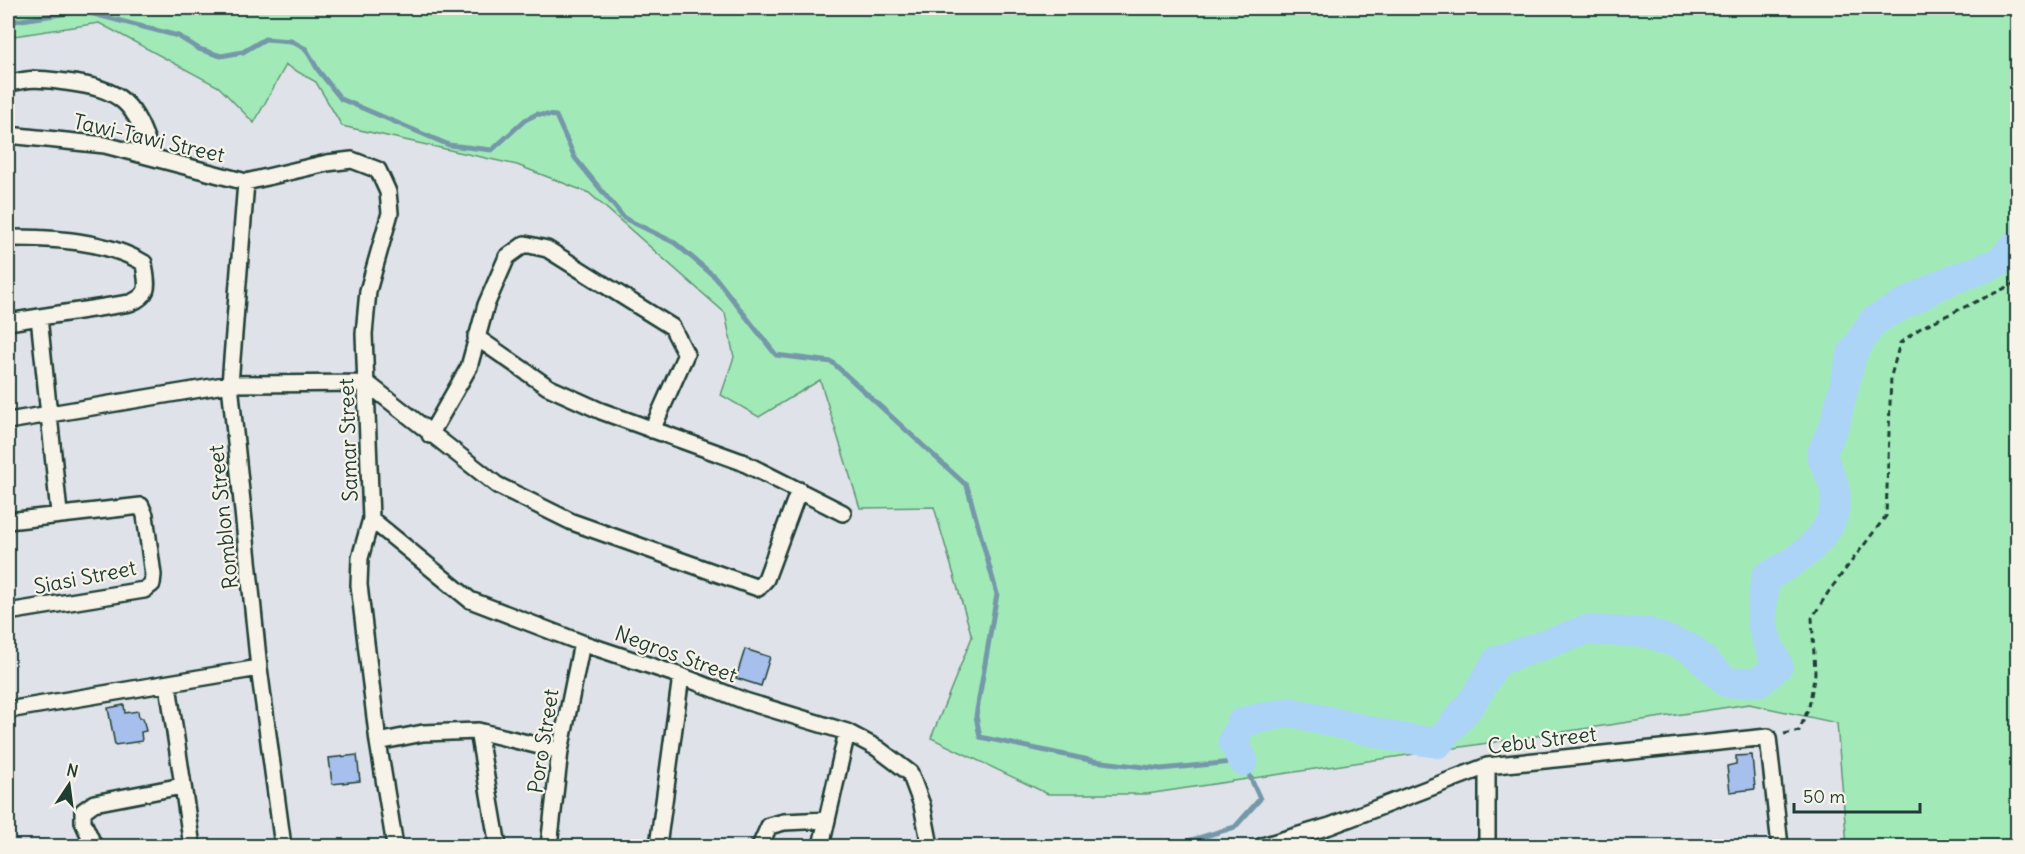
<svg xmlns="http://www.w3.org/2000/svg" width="2025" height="854" font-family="Delius,sans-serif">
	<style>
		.grass { fill: #a1eab8; stroke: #609476; stroke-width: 1.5 }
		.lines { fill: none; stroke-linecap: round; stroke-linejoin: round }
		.stream { stroke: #7498a9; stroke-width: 5 }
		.river { stroke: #acd4f7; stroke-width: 30 }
		.building { fill: #a6bfec; stroke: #1f3d34; stroke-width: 1.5 }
		.street-casing { stroke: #1f3d34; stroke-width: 20 }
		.path { stroke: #1f3d34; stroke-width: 3; stroke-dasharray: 6 4.5; stroke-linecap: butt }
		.street { stroke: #f7f3e8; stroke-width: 15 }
		.labels { text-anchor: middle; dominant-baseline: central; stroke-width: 4.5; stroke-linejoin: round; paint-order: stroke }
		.street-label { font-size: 21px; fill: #1f3d34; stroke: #f7f3e8 }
	</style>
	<rect width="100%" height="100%" fill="#dfe3e9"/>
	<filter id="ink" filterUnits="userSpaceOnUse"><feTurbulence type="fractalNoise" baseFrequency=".0167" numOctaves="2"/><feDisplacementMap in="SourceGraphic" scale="12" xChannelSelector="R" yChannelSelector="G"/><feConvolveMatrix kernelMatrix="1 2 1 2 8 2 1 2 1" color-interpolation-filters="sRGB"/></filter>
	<g filter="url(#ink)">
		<path class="grass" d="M 8,8 L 2017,8 L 2017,846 L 1847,846 L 1837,723 L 1749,704 L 1147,794 L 1048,794 L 931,738 L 972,637 L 934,507 L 860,508 L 820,380 L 759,417 L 721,395 L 734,357 L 725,313 L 589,193 L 517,165 L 342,126 L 316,82 L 286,65 L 254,123 L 219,87 L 99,23 L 8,37 Z"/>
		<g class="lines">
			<path class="stream" d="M 8,22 L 82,11 L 178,36 L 199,49 L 221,56 L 243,52 L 265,39 L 291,41 L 306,49 L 318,70 L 341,99 L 449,145 L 492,150 L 525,120 L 537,114 L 556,116 L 575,158 L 624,218 L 675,243 L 715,277 L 776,355 L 832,362 L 967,486 L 997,594 L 976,716 L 980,737 L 1094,761 L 1161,769 L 1243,761 L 1260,799 L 1235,827 L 1172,846
				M 1057,846 L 1061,844 L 1103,846"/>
			<path class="river" d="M 1243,761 L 1233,741 L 1242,722 L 1291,712 L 1395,737 L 1438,743 L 1472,702 L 1497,661 L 1586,630 L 1649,633 L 1691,649 L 1728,683 L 1761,681 L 1778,665 C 1759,629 1759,617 1766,577 C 1800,560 1840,533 1835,491 C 1834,479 1825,466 1821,455 L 1835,423 L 1852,354 L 1873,321 L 1941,284 L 1999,262 L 2018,243"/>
		</g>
		<path class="building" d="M 745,649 L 770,657 L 761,686 L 736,678 Z
			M 124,705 L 125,713 L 138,711 L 139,718 L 143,718 L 146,731 L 141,732 L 142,741 L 115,745 L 108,708 Z
			M 357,755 L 360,781 L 332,784 L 329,758 Z
			M 1752,755 L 1755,789 L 1730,792 L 1727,766 L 1736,764 L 1736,756 Z"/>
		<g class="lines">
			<g class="street-casing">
				<path id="street" d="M 8,84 C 32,77 41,79 66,82 C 123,89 135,103 152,156
					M 8,135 L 105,145 L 246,182 L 327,163 L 352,160 L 378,170 L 388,192 L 390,213 L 368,291 L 364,334 L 371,519 L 360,558 L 359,585 L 378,742 L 395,846
					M 246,182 L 230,384 L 259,668 L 283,846
					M 8,238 C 52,238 105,240 144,263 C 146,283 153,294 130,303 L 8,322
					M 39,317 L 59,513
					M 476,337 L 548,387 L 601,411 L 742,462 L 843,513
					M 8,421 L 230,384 L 367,383 L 497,485 L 572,522 L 758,588 L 766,579 L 799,490
					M 430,435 L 469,367 L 486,305 L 507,257 L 525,244 L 547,249 L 672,327 L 686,354 L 652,430
					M 371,519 L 470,600 L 582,643 L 681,676 L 745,701 L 847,732 L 877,748 L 910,773 L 922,805 L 930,846
					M 8,521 L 141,506 L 145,515 L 153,575 L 152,584 L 144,590 L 8,612
					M 168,685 L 192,846
					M 8,710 L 259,668
					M 478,731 L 498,846
					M 378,742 L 423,733 L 478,731 L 560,751
					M 94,846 L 83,822 L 83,811 L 94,803 L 182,786
					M 549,846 L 560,751 L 582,643
					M 658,846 L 681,676
					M 760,846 L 769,826 L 784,822 L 827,820
					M 821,846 L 847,732
					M 1262,846 L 1330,826 L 1487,766 L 1768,737 L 1780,846
					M 1487,846 L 1487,766"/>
			</g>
			<path class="path" d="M 1784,734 L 1799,731 L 1809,707 L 1815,673 L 1812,618 L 1829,591 L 1886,516 L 1891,376 L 1900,343 L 1922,327 L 2018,282"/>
			<use href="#street" class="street"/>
		</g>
	</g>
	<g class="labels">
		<g class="street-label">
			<text transform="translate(149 138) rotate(13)">Tawi-Tawi Street</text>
			<text transform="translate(348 440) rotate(-92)">Samar Street</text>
			<text transform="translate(223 517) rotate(-96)">Romblon Street</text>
			<text transform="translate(85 577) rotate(-11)">Siasi Street</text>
			<text transform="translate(676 654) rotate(20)">Negros Street</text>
			<text transform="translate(1542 740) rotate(-7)">Cebu Street</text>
			<text transform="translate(543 741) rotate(-81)">Poro Street</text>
		</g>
	</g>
	<rect width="2025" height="854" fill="none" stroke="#f7f3e8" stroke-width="30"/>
	<rect x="15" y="15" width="1995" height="824" fill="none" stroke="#1f3d34" stroke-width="2" filter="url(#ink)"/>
	<g transform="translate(69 785) rotate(13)" stroke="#f7f3e8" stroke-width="4.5" paint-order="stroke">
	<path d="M0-4.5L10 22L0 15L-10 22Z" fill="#1f3d34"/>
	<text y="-9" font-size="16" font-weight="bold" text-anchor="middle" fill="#1f3d34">N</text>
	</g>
	<path d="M1794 803v9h126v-9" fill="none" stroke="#1f3d34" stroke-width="3"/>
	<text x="1803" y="803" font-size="18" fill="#1f3d34" stroke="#f7f3e8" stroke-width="4.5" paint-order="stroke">50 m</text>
</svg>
